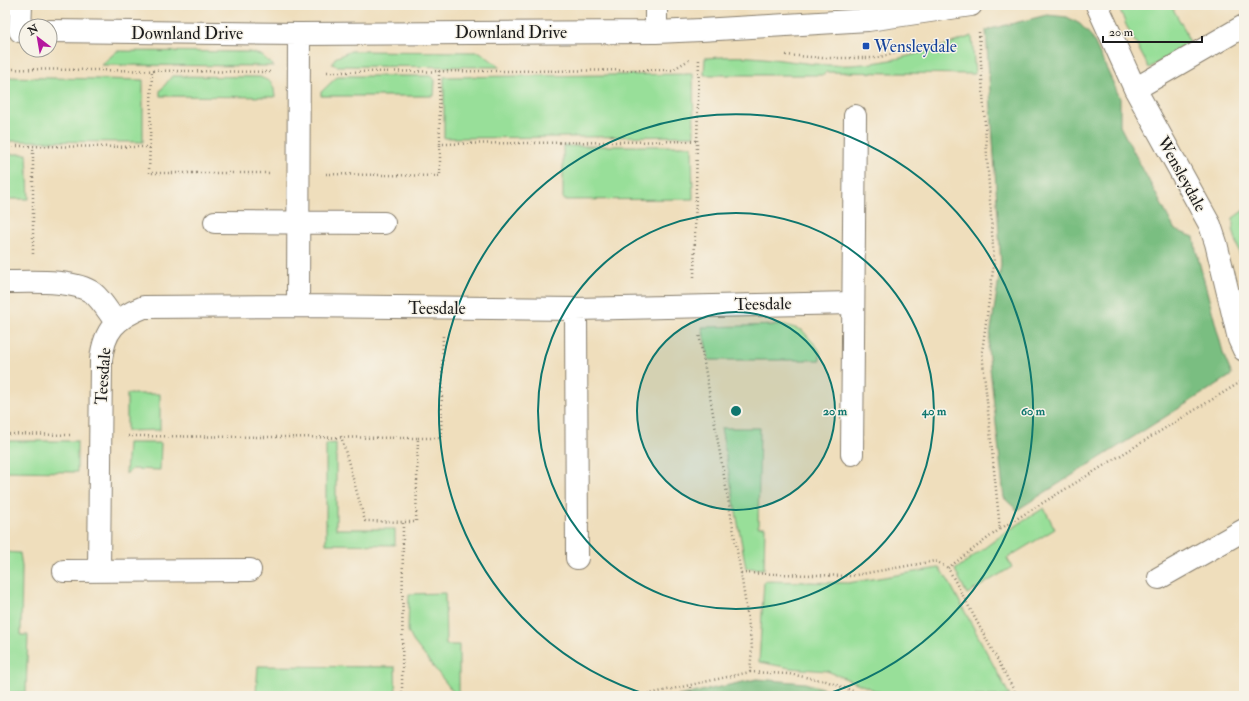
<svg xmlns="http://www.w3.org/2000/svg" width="1249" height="701" font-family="'IM FELL Double Pica',serif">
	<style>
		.green { fill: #98df99; stroke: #5a7e5a }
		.forest { fill: #7abe81; stroke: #4b6d4e }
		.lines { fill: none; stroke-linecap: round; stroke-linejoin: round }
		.minor-casing { stroke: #867d6c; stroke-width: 24 }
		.path { stroke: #867d6c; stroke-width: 2.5; stroke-dasharray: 1 3; stroke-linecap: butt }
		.minor { stroke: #fff; stroke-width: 22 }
		.ring { fill: none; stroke: #0f766e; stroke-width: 2 }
		.transit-dot { fill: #1a4fb4; stroke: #f7f3e8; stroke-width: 1.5 }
		.labels { text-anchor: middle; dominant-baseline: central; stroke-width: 3; stroke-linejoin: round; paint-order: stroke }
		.street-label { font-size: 17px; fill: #1c1c1c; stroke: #f7f3e8 }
		.transit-label { font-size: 17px; fill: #164399; stroke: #f7f3e8; text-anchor: start }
		.centre { fill: #0f766e; stroke: #f7f3e8; stroke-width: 2 }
		.ring-label { font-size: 12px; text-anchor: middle; font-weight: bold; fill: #0f766e; stroke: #f7f3e8; stroke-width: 3; stroke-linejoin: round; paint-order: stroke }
	</style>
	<rect width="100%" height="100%" fill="#f7f3e8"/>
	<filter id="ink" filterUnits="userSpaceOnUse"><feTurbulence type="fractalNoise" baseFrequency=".025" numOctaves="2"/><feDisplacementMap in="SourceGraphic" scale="8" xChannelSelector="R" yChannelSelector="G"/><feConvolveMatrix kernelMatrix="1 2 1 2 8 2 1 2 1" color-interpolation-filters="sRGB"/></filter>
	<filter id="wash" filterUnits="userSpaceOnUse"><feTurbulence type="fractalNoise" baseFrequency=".012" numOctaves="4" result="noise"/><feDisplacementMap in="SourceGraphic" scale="16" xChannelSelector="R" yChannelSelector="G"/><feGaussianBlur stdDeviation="0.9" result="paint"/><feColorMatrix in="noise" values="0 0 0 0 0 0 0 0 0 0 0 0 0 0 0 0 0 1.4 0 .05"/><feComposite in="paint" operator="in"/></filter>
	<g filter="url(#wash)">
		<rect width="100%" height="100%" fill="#efdebc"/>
		<path class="green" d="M 1120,5 L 1180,5 L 1173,9 L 1185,30 L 1189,43 L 1149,68 L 1126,25 L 1119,7 Z
			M 972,36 L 975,74 L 826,72 L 824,75 L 704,75 L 705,58 C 720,57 736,56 751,57 C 784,59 817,67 851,65 C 893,63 933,50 972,36 Z
			M 117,51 L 249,52 L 261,55 L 274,66 L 101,65 Z
			M 351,51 L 480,52 L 500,67 L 337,66 L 332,64 L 335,58 Z
			M 693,74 L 694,136 L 444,138 L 444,77 Z
			M 172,76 L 260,77 L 271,82 L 274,89 L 275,97 L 160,96 L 160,91 Z
			M 338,76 L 430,76 L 435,80 L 434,96 L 321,96 L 321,92 Z
			M 5,77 L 143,80 L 143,142 L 5,141 Z
			M 563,146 L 692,146 L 693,199 L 563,200 Z
			M 5,154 L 27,154 L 29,199 L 5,199 Z
			M 1244,210 L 1244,271 L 1233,229 L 1233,218 Z
			M 785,325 L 802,330 L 817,347 L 820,352 L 820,360 L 709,360 L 702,327 Z
			M 127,394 L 160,394 L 160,430 L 127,431 Z
			M 721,428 L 760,428 L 758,527 L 765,527 L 764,569 L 746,568 Z
			M 5,441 L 77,441 L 77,472 L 5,471 Z
			M 128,443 L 161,443 L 160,470 L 132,469 L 126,474 Z
			M 336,443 L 336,529 L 395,529 L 395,545 L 326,544 L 326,444 Z
			M 1044,508 L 1055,529 L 1007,558 L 1012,567 L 967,594 L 955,570 L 1003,534 Z
			M 5,552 L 20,553 L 22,567 L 21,635 L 28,635 L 26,692 L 5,693 Z
			M 939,568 L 948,580 L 1010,696 L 889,696 L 827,671 L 790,668 L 759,662 L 764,581 L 848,583 Z
			M 445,593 L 446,645 L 459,645 L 459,693 L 454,693 L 413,641 L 408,631 L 409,594 Z
			M 258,666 L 395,667 L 396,696 L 321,696 L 256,694 Z"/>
		<path class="forest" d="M 1047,15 L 1067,17 L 1080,24 L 1092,37 L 1120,98 L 1120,126 L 1175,230 L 1194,237 L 1196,250 L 1224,356 L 1232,375 L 1017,510 L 1004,498 L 988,349 L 1001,265 L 986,30 Z
			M 757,679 L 805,683 L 849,696 L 678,696 Z"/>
	</g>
	<g filter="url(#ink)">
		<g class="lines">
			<g class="minor-casing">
				<path id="minor" d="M 656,5 L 656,32
					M 1097,5 L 1135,89 L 1210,225 L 1216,243 L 1239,339 L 1244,350
					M 20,31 L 21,5
					M 50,31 L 299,34 L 656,32 L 701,30 L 868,20 L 971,5
					M 299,34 L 298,306 L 576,309 L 853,303
					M 1135,89 L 1244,26
					M 215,222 L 384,223
					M 5,282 C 29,282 74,279 93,293 C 102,300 109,313 116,322
					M 576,309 L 577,558
					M 852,454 L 855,116
					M 64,571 L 250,570
					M 99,571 L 101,360 C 104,330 116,318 144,307 L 298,306
					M 1159,578 L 1244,530"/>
			</g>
			<path class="path" d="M 979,32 L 994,263 L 982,352 L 1000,529 L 1244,380
				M 786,55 L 822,58 L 876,58 L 923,46 L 937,41
				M 5,69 L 270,72
				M 439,71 L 440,144 L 698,141
				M 152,72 L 149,173 L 271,173
				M 327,72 L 672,70 L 689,60
				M 5,146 L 149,147
				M 326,174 L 440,176 L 440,144
				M 33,254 L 33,146
				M 694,277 L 699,58
				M 5,434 L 71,435
				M 128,436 L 418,438 L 416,522 L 403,522 L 402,696
				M 341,436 L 365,521 L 403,522
				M 418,438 L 441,438 L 443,336
				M 1000,529 L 948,568 L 1017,696
				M 741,573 L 850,576 L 935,561 L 948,568
				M 750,672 L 789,674 L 826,681 L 866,696
				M 640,696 L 750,672 L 752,647 L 741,573 L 699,334
				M 691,696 L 691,685"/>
			<use href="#minor" class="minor"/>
		</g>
	</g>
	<circle cx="736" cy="411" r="99" fill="#0f766e" fill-opacity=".12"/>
	<g class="ring">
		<circle cx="736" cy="411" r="99"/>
		<circle cx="736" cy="411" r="198"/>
		<path d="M652 696A297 297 0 1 1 820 696"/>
	</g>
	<rect class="transit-dot" x="862" y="42" width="8" height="8" rx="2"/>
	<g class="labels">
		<g class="street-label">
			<text x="511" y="32">Downland Drive</text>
			<text x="187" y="33">Downland Drive</text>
			<text transform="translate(1182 174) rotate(61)">Wensleydale</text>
			<text transform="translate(763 304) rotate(-1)">Teesdale</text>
			<text x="437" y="308">Teesdale</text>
			<text transform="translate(103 376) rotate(-86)">Teesdale</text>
		</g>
		<g class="transit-label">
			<text x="874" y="46">Wensleydale</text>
		</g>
	</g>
	<circle cx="736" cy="411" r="6" class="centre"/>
	<g class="ring-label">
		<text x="835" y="415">20 m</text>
		<text x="934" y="415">40 m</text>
		<text x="1033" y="415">60 m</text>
	</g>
	<rect width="1249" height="701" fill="none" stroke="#f7f3e8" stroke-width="20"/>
	<g transform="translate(38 38) rotate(329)"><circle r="19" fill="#f7f3e8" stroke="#9f9d96"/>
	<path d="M0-3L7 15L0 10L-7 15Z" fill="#b5179e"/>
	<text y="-6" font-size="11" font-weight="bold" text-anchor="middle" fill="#1c1c1c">N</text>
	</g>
	<path d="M1103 36v6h99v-6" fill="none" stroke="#1c1c1c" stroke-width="2"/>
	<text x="1109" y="36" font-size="12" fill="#1c1c1c" stroke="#f7f3e8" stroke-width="3" paint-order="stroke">20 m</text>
</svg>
